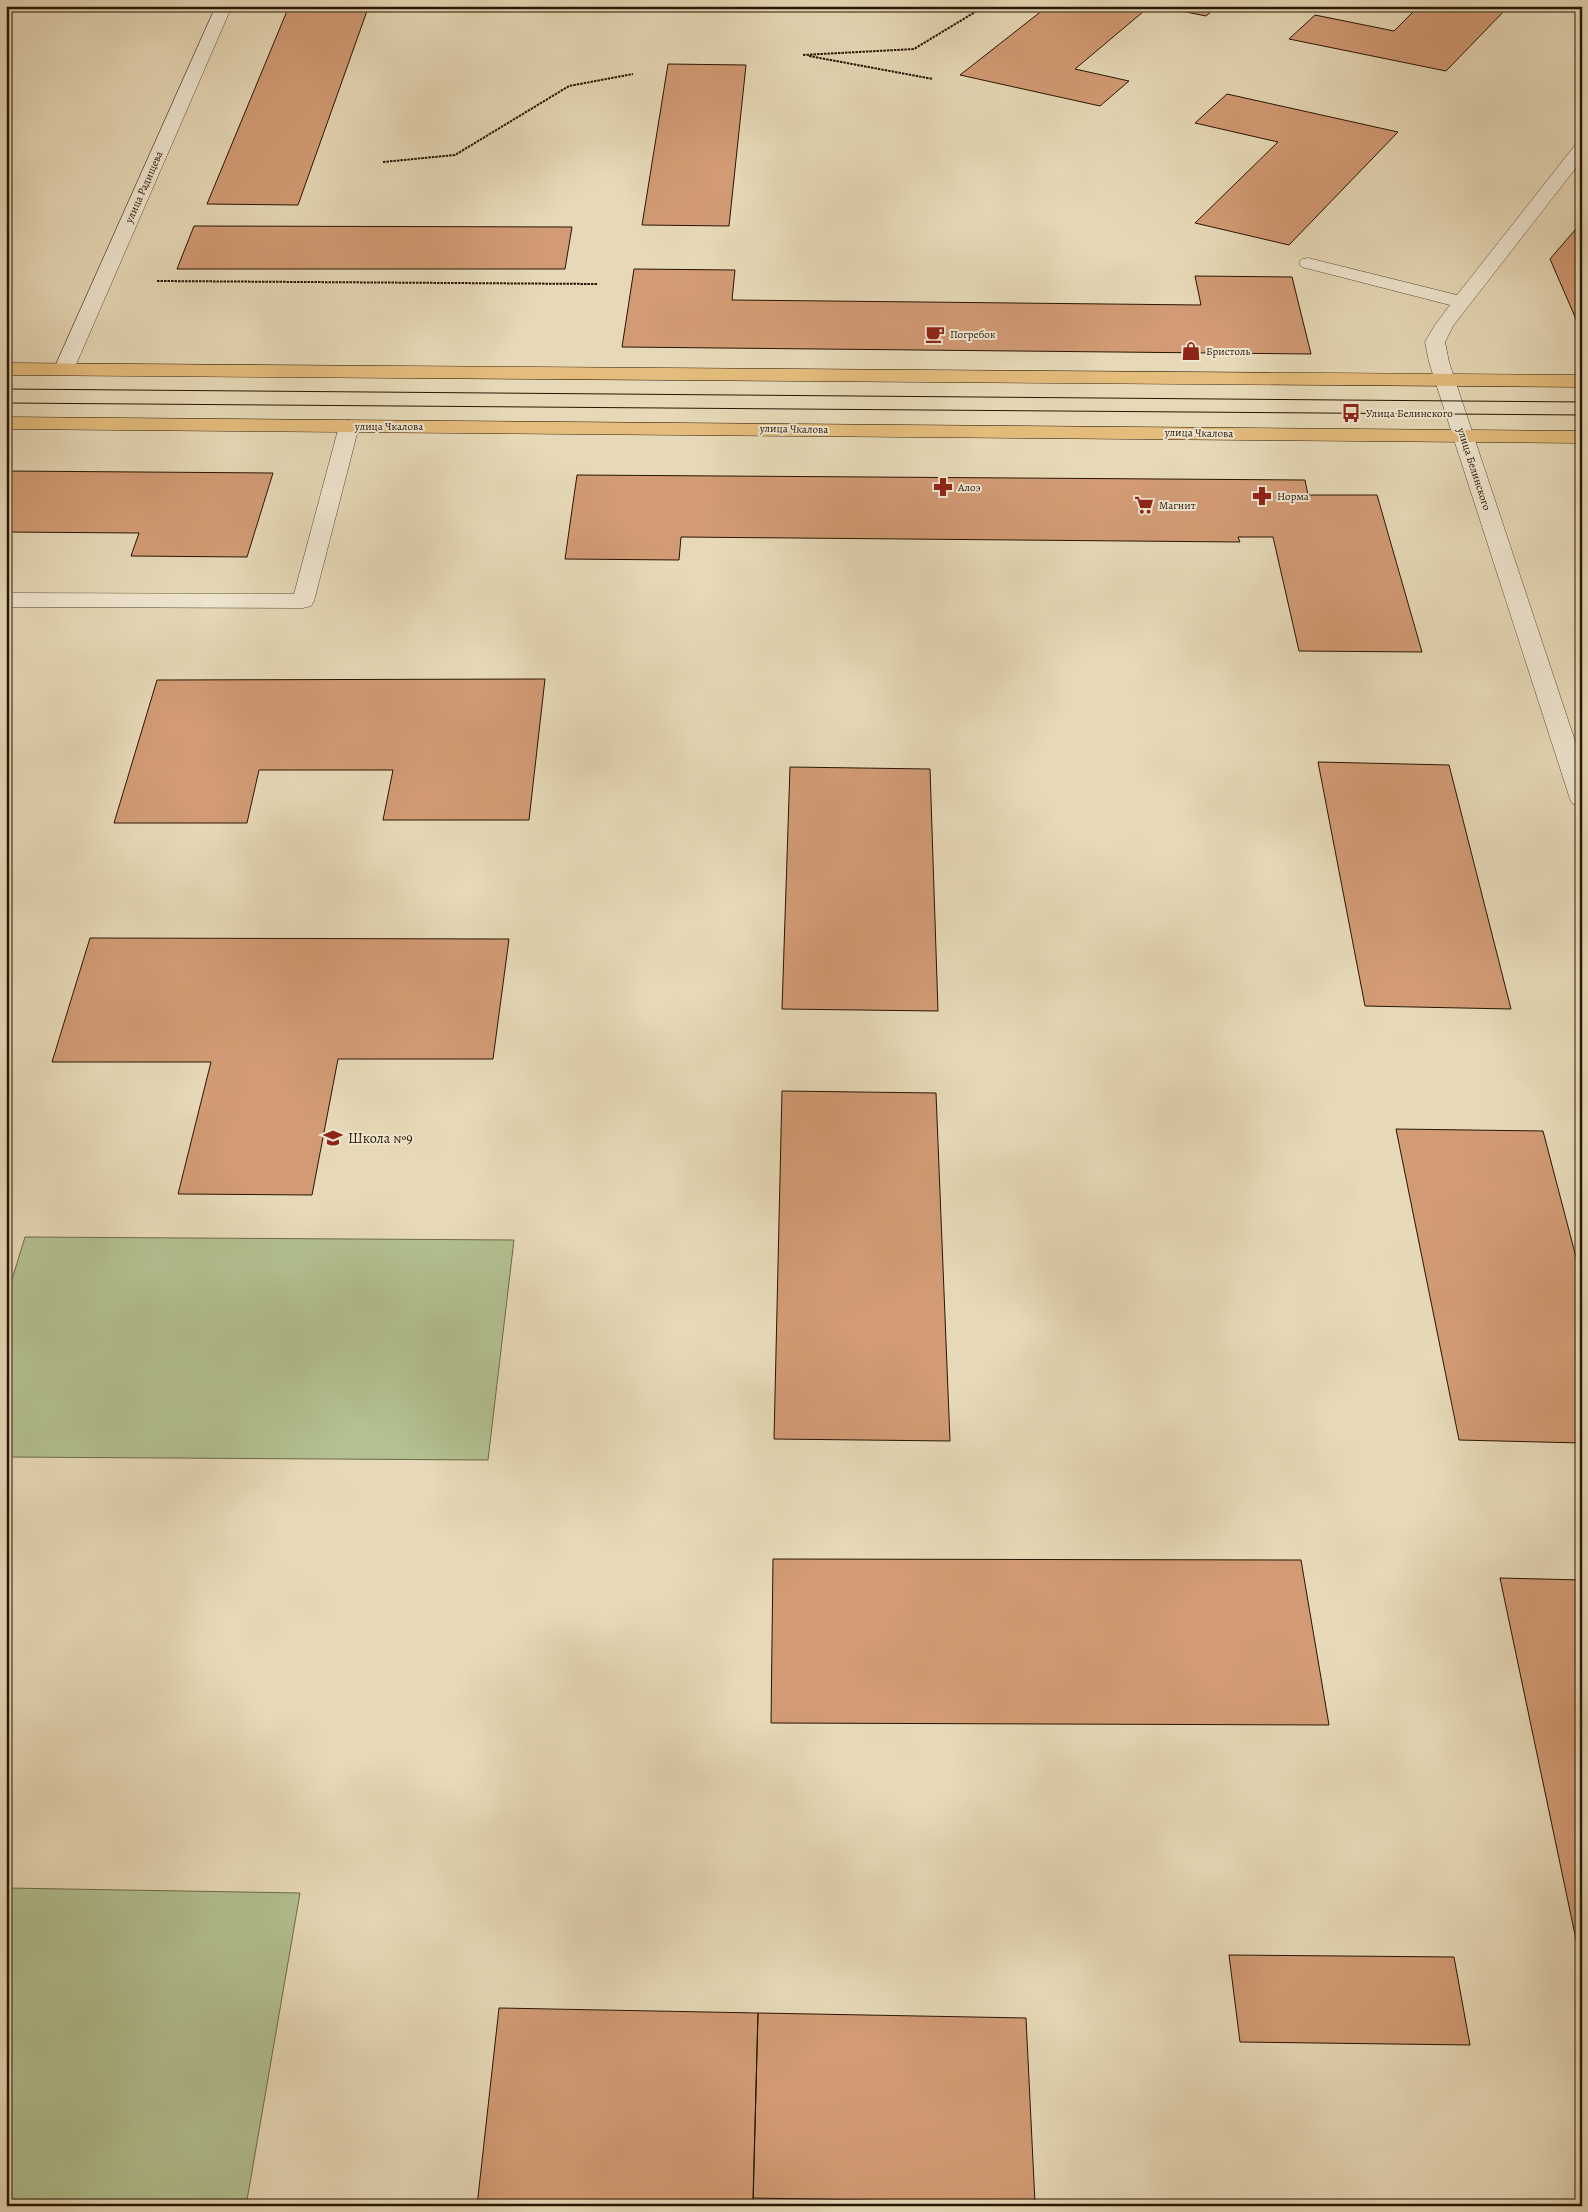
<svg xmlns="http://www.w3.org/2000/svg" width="1588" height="2212" font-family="Alegreya,serif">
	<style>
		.green { fill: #b3c090; stroke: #6d6b4a }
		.building { fill: #d29b75; stroke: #271603 }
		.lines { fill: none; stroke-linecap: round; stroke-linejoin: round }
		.minor-casing { stroke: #574730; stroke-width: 1 }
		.major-casing { stroke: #271603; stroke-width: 1 }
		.path { stroke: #271603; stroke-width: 2; stroke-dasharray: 2.5 1; stroke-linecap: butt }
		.minor { fill: #efe6d0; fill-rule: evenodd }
		.major { fill: #e4bc7c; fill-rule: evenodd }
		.tram { stroke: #271603; stroke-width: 1 }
		.labels { text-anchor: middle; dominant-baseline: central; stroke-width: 4; stroke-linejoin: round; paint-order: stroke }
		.far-street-label { font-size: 11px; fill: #271603; stroke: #efe6d0 }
		.far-poi-label { font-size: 11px; fill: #271603; stroke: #efe6d0; text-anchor: start }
		.poi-label { font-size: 14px; fill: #271603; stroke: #efe6d0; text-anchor: start }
	</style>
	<rect width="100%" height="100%" fill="#e7d9b7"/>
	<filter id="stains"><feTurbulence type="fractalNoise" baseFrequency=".004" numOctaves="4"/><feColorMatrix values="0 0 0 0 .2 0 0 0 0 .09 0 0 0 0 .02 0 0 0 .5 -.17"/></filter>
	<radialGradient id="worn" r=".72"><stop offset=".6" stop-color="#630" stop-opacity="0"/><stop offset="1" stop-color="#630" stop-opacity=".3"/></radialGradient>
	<path class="green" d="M 25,1237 L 514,1240 L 488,1460 L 6,1457 L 6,1299 Z
		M 6,1888 L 300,1893 L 246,2206 L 6,2206 Z"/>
	<path class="building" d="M 1048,6 L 1150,6 L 1075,69 L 1129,81 L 1100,106 L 960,75 Z
		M 1156,6 L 1218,6 L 1206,16 Z
		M 1419,6 L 1509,6 L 1446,71 L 1289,39 L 1315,15 L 1394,31 Z
		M 287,11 L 367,11 L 298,205 L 207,204 Z
		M 668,64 L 746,65 L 729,226 L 642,225 Z
		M 1227,94 L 1398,132 L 1289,245 L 1195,223 L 1278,142 L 1195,123 Z
		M 1582,222 L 1582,333 L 1550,259 Z
		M 194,226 L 572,227 L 565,269 L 177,269 Z
		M 634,269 L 735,270 L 732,300 L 1201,305 L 1195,276 L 1292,277 L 1311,354 L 622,347 Z
		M 6,471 L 273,473 L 247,557 L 131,556 L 139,533 L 6,532 Z
		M 577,475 L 1305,480 L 1308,495 L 1377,495 L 1422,652 L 1299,651 L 1273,537 L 1238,537 L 1240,542 L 681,537 L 679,560 L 565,559 Z
		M 545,679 L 529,820 L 383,820 L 393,770 L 259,770 L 247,823 L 114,823 L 157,680 Z
		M 1318,762 L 1449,765 L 1511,1009 L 1365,1006 Z
		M 790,767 L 930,769 L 938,1011 L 782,1009 Z
		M 90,938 L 509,939 L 493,1059 L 338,1059 L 312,1195 L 178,1194 L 211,1062 L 52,1062 Z
		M 782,1091 L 936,1093 L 950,1441 L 774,1439 Z
		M 1396,1129 L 1543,1131 L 1582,1280 L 1582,1443 L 1459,1440 Z
		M 773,1559 L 1301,1560 L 1329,1725 L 771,1723 Z
		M 1500,1578 L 1582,1580 L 1582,1968 Z
		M 1229,1955 L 1454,1957 L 1470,2045 L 1240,2042 Z
		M 499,2008 L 758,2013 L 753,2206 L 477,2206 Z
		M 758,2013 L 1026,2018 L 1035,2203 L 753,2198 Z"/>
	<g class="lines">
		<g class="minor-casing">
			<path id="minor" d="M 216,6 L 232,6 L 74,369 L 71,373 L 57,373 L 54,369 Z
				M 1582,143 L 1582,160 L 1453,326 L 1445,342 L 1449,362 L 1582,762 L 1582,806 L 1573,804 L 1570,799 L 1429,362 L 1425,342 L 1435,325 L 1450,305 L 1302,267 L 1299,263 L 1302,259 L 1308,258 L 1457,295 L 1576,144 Z
				M 349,420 L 356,422 L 359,426 L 314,601 L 311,606 L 303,608 L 6,607 L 6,593 L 294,594 L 339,426 L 342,422 Z"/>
		</g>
		<g class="major-casing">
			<path id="major" d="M 6,363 L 1582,375 L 1582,387 L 6,375 Z
				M 6,417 L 1582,431 L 1582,443 L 6,429 Z"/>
		</g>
		<path class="path" d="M 803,55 L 914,49 L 985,6
			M 809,56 L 933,79
			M 383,162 L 455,155 L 569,86 L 633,74
			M 157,281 L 598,284"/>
		<use href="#minor" class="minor"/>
		<use href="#major" class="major"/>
		<path class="tram" d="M 6,389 L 1582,402
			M 6,403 L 1582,415"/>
	</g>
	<defs>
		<g id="cafe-bare" transform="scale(1.5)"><path d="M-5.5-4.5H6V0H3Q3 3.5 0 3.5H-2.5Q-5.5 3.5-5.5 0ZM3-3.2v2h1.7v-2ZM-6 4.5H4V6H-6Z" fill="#8f2418" stroke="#efe6d0" stroke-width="2.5" paint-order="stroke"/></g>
		<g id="shop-bare" transform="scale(1.5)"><path d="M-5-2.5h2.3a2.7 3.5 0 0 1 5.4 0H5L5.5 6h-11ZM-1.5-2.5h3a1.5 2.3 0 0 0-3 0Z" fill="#8f2418" stroke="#efe6d0" stroke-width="2.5" paint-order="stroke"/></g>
		<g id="bus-bare" transform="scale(1.5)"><path d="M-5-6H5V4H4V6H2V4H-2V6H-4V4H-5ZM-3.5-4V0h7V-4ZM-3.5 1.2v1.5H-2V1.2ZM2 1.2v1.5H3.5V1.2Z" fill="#8f2418" stroke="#efe6d0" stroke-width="2.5" paint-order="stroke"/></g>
		<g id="pharmacy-bare" transform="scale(1.5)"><path d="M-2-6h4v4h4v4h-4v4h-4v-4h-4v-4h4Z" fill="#8f2418" stroke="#efe6d0" stroke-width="2.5" paint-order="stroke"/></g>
		<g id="supermarket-bare" transform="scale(1.5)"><path d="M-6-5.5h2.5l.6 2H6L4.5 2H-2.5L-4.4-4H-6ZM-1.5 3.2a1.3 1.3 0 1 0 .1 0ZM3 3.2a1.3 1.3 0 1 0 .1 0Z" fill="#8f2418" stroke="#efe6d0" stroke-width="2.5" paint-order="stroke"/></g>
		<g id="school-bare" transform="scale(1.5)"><path d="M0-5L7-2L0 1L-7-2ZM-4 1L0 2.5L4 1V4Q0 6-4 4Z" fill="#8f2418" stroke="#efe6d0" stroke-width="2.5" paint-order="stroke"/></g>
	</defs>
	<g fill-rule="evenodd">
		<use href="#cafe-bare" x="935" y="334"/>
		<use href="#shop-bare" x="1191" y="351"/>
		<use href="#bus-bare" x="1351" y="413"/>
		<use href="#pharmacy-bare" x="943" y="487"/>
		<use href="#pharmacy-bare" x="1262" y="496"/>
		<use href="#supermarket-bare" x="1144" y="505"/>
		<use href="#school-bare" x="333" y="1138"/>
	</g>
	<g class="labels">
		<g class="far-street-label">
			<text transform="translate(144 187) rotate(-66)">улица Радищева</text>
			<text x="389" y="426">улица Чкалова</text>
			<text transform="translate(794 429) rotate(1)">улица Чкалова</text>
			<text transform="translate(1199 433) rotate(1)">улица Чкалова</text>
			<text transform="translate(1474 469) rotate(72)">улица Белинского</text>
		</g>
		<g class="far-poi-label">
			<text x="950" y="334">Погребок</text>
			<text x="1206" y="351">Бристоль</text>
			<text x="1366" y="413">Улица Белинского</text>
			<text x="958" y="487">Алоэ</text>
			<text x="1277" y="496">Норма</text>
			<text x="1159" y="505">Магнит</text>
		</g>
		<g class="poi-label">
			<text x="348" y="1138">Школа №9</text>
		</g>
	</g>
	<rect width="1588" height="2212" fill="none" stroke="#e7d9b7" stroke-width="25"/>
	<rect x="8" y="8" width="1573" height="2197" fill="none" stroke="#271603" stroke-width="2.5"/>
	<rect x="12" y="12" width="1563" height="2187" fill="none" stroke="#271603"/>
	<rect width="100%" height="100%" filter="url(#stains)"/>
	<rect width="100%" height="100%" fill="url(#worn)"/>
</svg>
